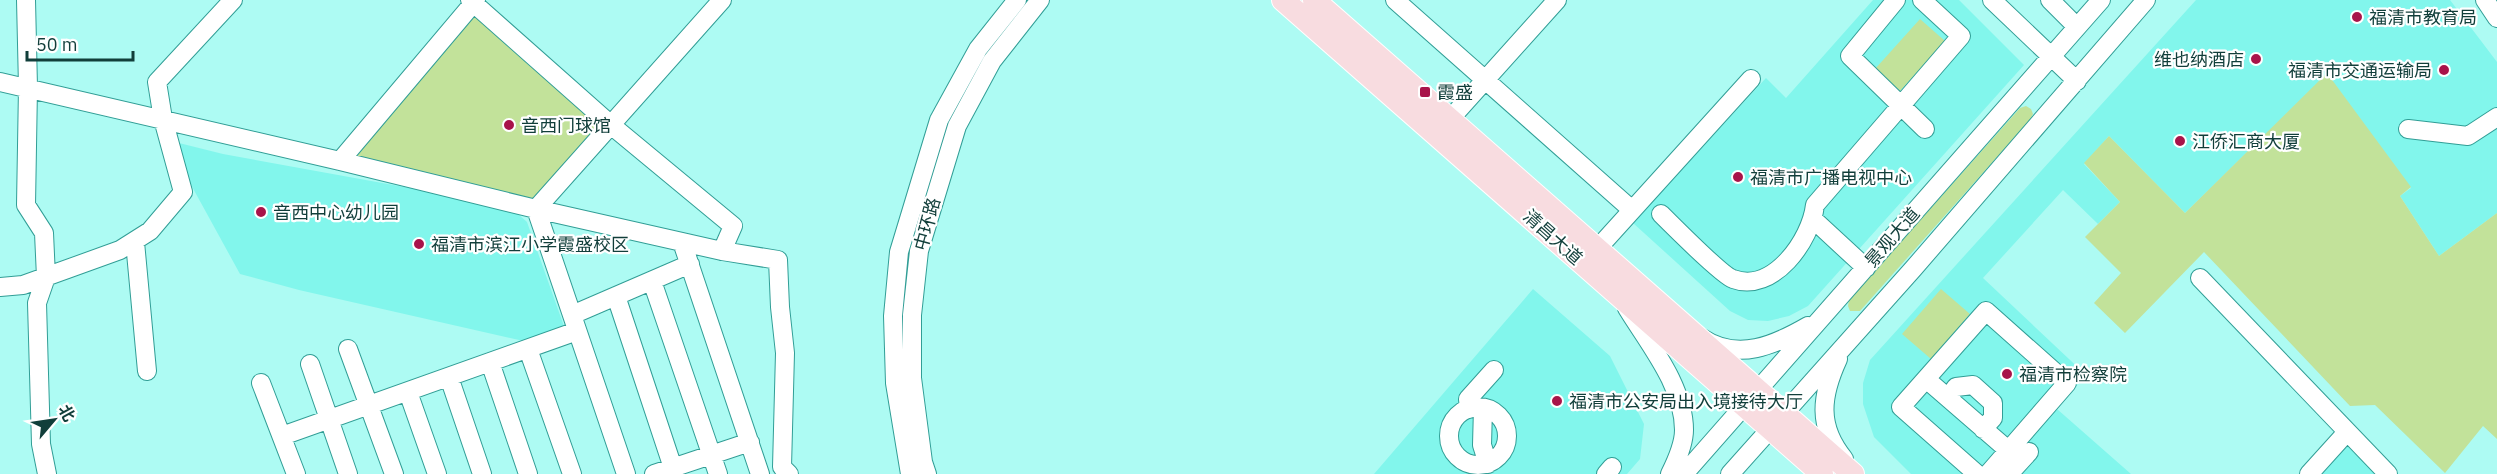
<svg xmlns="http://www.w3.org/2000/svg" width="2497" height="474" font-family="'IBM Plex Sans','Noto Sans SC',sans-serif">
	<style>
		.built { fill: #82f6ec }
		.green { fill: #c2e29a }
		.lines { fill: none; stroke-linecap: round; stroke-linejoin: round }
		.minor-casing { stroke: #319e96; stroke-width: 20 }
		.major-casing { stroke: #fff; stroke-width: 24 }
		.minor { stroke: #fff; stroke-width: 18 }
		.major { stroke: #f8dce0; stroke-width: 22 }
		.poi-dot { fill: #a8144a; stroke: #fff; stroke-width: 2 }
		.labels { text-anchor: middle; dominant-baseline: central; stroke-width: 4.5; stroke-linejoin: round; paint-order: stroke }
		.poi-label { font-size: 18px; fill: #113e3a; stroke: #fff; text-anchor: start }
		.street-label { font-size: 18px; fill: #113e3a; stroke: #fff }
	</style>
	<rect width="100%" height="100%" fill="#adfbf3"/>
	<path class="built" d="M 1873,0 L 1959,0 L 2024,65 L 1808,306 L 1789,316 L 1768,321 L 1748,320 L 1730,311 L 1633,223 L 1766,78 L 1786,98 Z
		M 2196,0 L 2450,0 L 2497,62 L 2497,213 L 2439,256 L 2400,196 L 2411,188 L 2327,74 L 2185,213 L 2109,136 L 2084,164 L 2120,202 L 2098,224 L 2063,190 L 1983,278 L 2086,375 L 2057,409 L 2131,474 L 1911,474 L 1874,437 L 1863,404 L 1863,383 L 1870,360 Z
		M 179,143 L 223,154 L 509,206 L 527,222 L 565,329 L 528,342 L 299,290 L 240,274 L 184,172 Z
		M 1533,289 L 1610,356 L 1644,424 L 1640,459 L 1627,474 L 1374,474 Z
		M 2355,434 L 2398,474 L 2320,474 Z"/>
	<path class="green" d="M 475,12 L 601,124 L 537,201 L 354,155 Z
		M 1920,19 L 1945,41 L 1900,91 L 1875,69 Z
		M 2327,73 L 2411,187 L 2400,196 L 2439,256 L 2497,213 L 2497,439 L 2483,426 L 2445,473 L 2375,405 L 2350,406 L 2204,252 L 2125,333 L 2094,303 L 2121,273 L 2085,237 L 2120,202 L 2084,163 L 2109,136 L 2185,213 Z
		M 2026,106 L 2031,109 L 2033,114 L 2030,120 L 1860,311 L 1850,311 L 1848,306 L 1849,300 L 2020,108 Z
		M 1941,289 L 1970,314 L 1931,359 L 1902,334 Z"/>
	<g class="lines">
		<g class="minor-casing">
			<path id="minor" d="M 26,0 L 28,87 L 26,205 L 44,233 L 46,277 L 37,303 L 41,444 L 47,474
				M 470,0 L 611,125 L 733,226 L 722,251
				M 1395,0 L 1632,210
				M 1896,0 L 1850,56 L 1925,129
				M 1992,0 L 2077,81
				M 2050,0 L 2077,27
				M 2485,0 L 2497,18
				M 0,82 L 340,161 L 536,209 L 722,251 L 778,260 L 780,307 L 785,353 L 782,467 L 789,474
				M 1451,118 L 1557,0
				M 2408,129 L 2468,136 L 2497,117
				M 340,161 L 476,0
				M 1661,214 C 1672,225 1723,276 1733,279 C 1773,294 1811,240 1815,205 L 1961,36 L 1922,0
				M 1813,219 L 1866,268
				M 135,242 L 147,371
				M 682,242 L 760,474
				M 1598,248 L 1751,79
				M 2200,278 L 2388,474
				M 652,281 L 718,474
				M 0,287 L 23,285 L 120,250 L 150,231 L 183,192 L 163,119 L 157,82 L 233,0
				M 616,296 L 675,474
				M 1627,308 C 1649,344 1684,386 1684,430 C 1684,444 1676,462 1670,474
				M 572,315 L 690,264
				M 1702,338 C 1738,362 1775,345 1808,326
				M 348,349 L 394,474
				M 528,349 L 572,474
				M 1838,359 C 1821,396 1817,426 1844,459
				M 490,362 L 528,474
				M 310,364 L 348,474
				M 449,377 L 482,474
				M 1926,379 L 2008,450
				M 261,383 L 296,474
				M 408,392 L 437,474
				M 1948,398 L 1956,387 L 1973,385 L 1993,403 L 1993,418 L 1983,429
				M1449 436a29 29 0 1 1 58 0a29 29 0 1 1-58 0Z
				M 1483,408 L 1482,445 L 1488,464
				M 1469,409 L 1468,399 L 1494,370
				M 282,436 L 577,331
				M 626,474 L 536,209 L 722,0
				M 654,474 L 750,442
				M 910,474 L 895,383 L 893,316 L 899,252 L 939,120 L 978,49 L 1017,0
				M 927,474 L 923,462 L 912,378 L 912,315 L 919,251 L 957,126 L 992,61 L 1040,0
				M 1606,474 L 1612,467
				M 1684,474 L 2101,0
				M 1730,474 L 1913,269 L 2146,0
				M 1977,474 L 1901,407 L 1986,311 L 2067,383 L 1988,474
				M 2009,474 L 2029,452
				M 2309,474 L 2347,432"/>
		</g>
		<g class="major-casing">
			<path id="major" d="M 1283,0 L 1822,474
				M 1314,0 L 1853,474"/>
		</g>
		<use href="#minor" class="minor"/>
		<use href="#major" class="major"/>
	</g>
	<g class="poi-dot">
		<circle cx="2357" cy="17" r="6"/>
		<circle cx="2256" cy="59" r="6"/>
		<circle cx="2444" cy="70" r="6"/>
		<rect x="1419" y="86" width="12" height="12" rx="3"/>
		<circle cx="509" cy="125" r="6"/>
		<circle cx="2180" cy="141" r="6"/>
		<circle cx="1738" cy="177" r="6"/>
		<circle cx="261" cy="212" r="6"/>
		<circle cx="419" cy="244" r="6"/>
		<circle cx="2007" cy="374" r="6"/>
		<circle cx="1557" cy="401" r="6"/>
	</g>
	<g class="labels">
		<g class="poi-label">
			<text x="2369" y="17">福清市教育局</text>
			<text x="2244" y="59" text-anchor="end">维也纳酒店</text>
			<text x="2432" y="70" text-anchor="end">福清市交通运输局</text>
			<text x="1437" y="92">霞盛</text>
			<text x="521" y="125">音西门球馆</text>
			<text x="2192" y="141">江侨汇商大厦</text>
			<text x="1750" y="177">福清市广播电视中心</text>
			<text x="273" y="212">音西中心幼儿园</text>
			<text x="431" y="244">福清市滨江小学霞盛校区</text>
			<text x="2019" y="374">福清市检察院</text>
			<text x="1569" y="401">福清市公安局出入境接待大厅</text>
		</g>
		<g class="street-label">
			<text transform="translate(927 224) rotate(-75)">中环路</text>
			<text transform="translate(1553 237) rotate(42)">清昌大道</text>
			<text transform="translate(1892 237) rotate(-49)">景观大道</text>
		</g>
	</g>
	<g transform="translate(54 420) rotate(61)" stroke="#ffffff" stroke-width="4.5" paint-order="stroke">
	<path d="M0-4.5L10 22L0 15L-10 22Z" fill="#113e3a"/>
	<text y="-9" font-size="16" font-weight="bold" text-anchor="middle" fill="#113e3a">北</text>
	</g>
	<path d="M27 51v9h106v-9" fill="none" stroke="#113e3a" stroke-width="3"/>
	<text x="36" y="51" font-size="18" fill="#113e3a" stroke="#ffffff" stroke-width="4.5" paint-order="stroke">50 m</text>
</svg>
